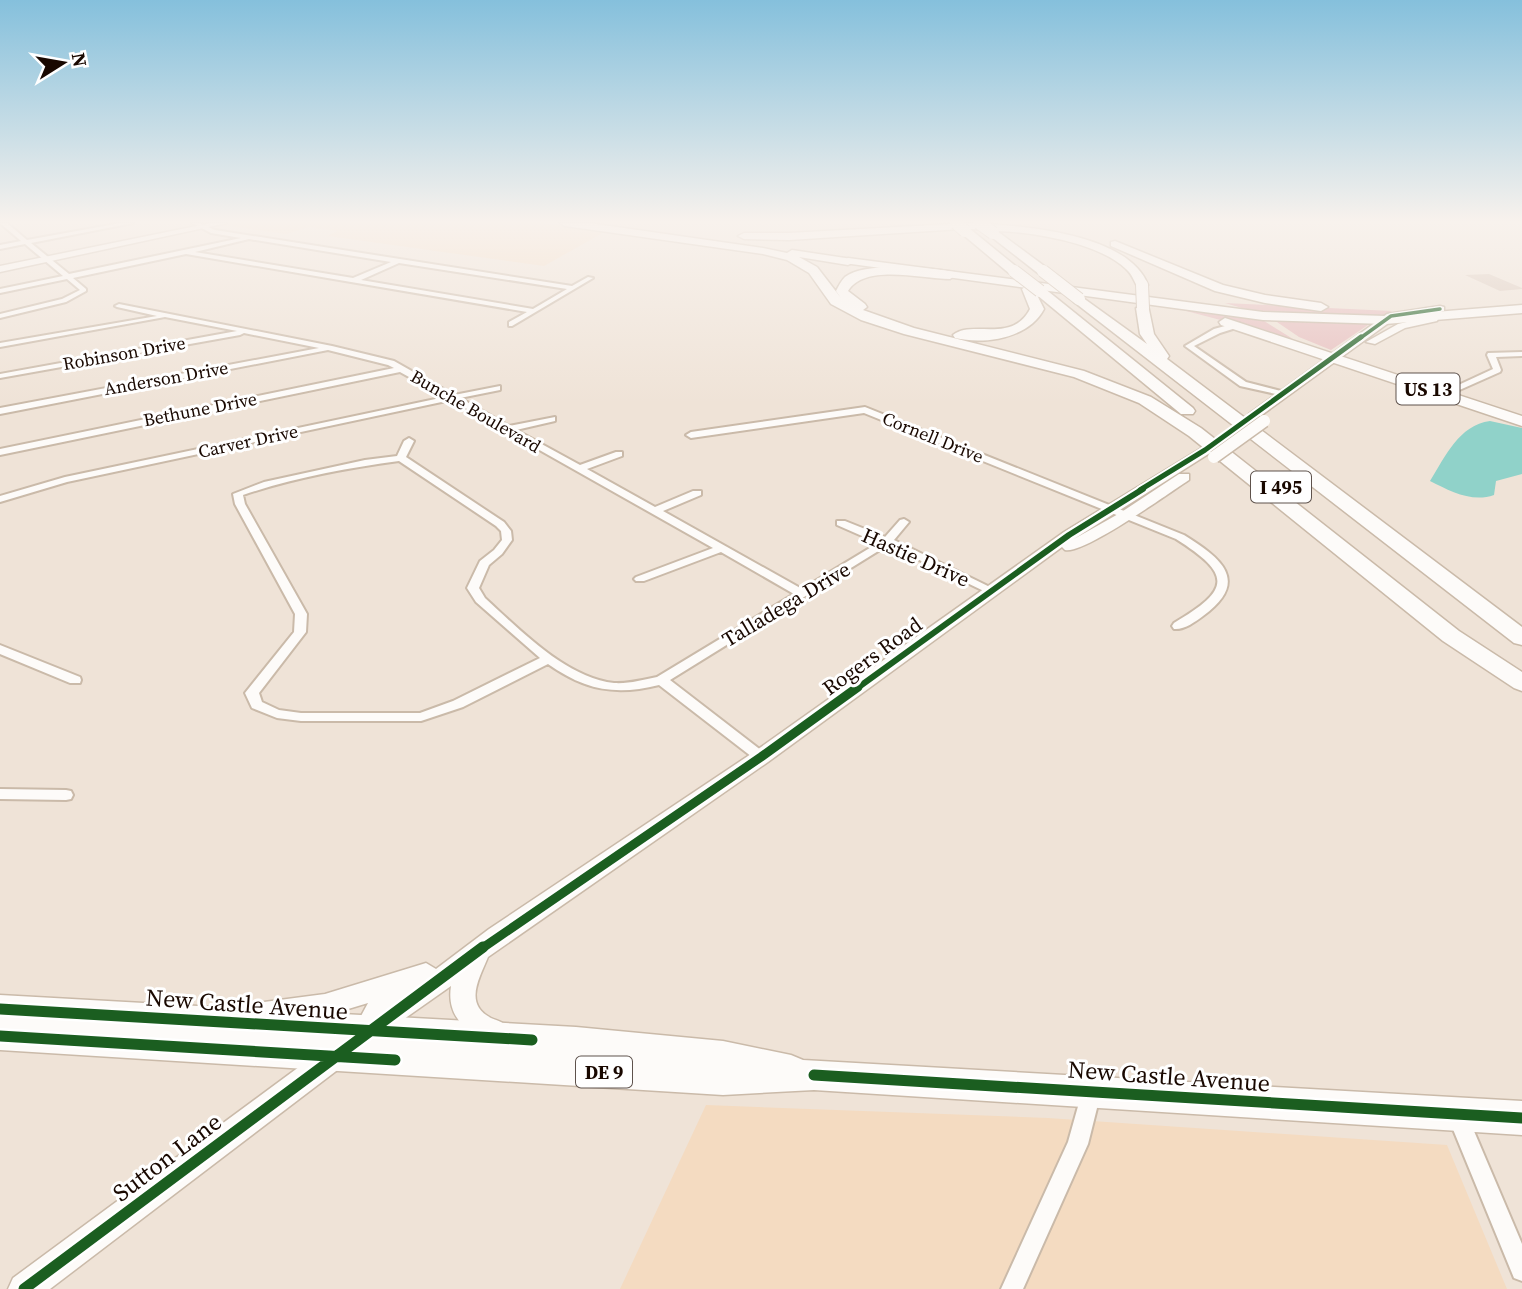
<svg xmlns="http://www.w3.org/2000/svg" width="1522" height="1289" font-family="'Source Serif 4',serif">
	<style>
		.built { fill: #f4dbc1 }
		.green { fill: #e7bfbf }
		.water { fill: #90d2c9 }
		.building { fill: #dac8bb }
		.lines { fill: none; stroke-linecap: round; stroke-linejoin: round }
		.street-casing { stroke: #cabaa9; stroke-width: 4 }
		.secondary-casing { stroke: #cabaa9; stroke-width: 3 }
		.primary-casing { stroke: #cabaa9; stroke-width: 3 }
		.highway-casing { stroke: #cabaa9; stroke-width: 3 }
		.street { fill: #fdfbf9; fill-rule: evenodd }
		.secondary { fill: #fdfbf9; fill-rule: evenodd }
		.primary { fill: #fdfbf9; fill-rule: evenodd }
		.highway { fill: #fdfbf9; fill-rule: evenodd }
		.secondary-bridge-casing { stroke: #cabaa9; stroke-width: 15; stroke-linecap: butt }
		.highway-bridge-casing { stroke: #cabaa9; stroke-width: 14; stroke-linecap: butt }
		.secondary-bridge { stroke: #fdfbf9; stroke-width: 12 }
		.highway-bridge { stroke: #fdfbf9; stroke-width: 12 }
		.cycleway-far4-casing { stroke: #fff; stroke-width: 6 }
		.cycleway-far3-casing { stroke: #fff; stroke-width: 9 }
		.cycleway-far2-casing { stroke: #fff; stroke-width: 10 }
		.cycleway-far1-casing { stroke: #fff; stroke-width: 13 }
		.cycleway-casing { stroke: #fff; stroke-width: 16 }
		.cycleway-far4 { stroke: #1b5e20; stroke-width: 3.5 }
		.cycleway-far3 { stroke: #1b5e20; stroke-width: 5 }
		.cycleway-far2 { stroke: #1b5e20; stroke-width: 6 }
		.cycleway-far1 { stroke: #1b5e20; stroke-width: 9 }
		.cycleway { stroke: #1b5e20; stroke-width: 11 }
		.labels { text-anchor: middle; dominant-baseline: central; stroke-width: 6; stroke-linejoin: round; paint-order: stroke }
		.far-street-label { font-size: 18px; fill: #190800; stroke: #fff }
		.shield { fill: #fff; stroke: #5e524c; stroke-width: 2 }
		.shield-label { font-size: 19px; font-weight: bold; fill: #190800 }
		.street-label { font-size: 21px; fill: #190800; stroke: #fff }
		.near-street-label { font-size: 24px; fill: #190800; stroke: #fff }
	</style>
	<rect width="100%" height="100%" fill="#efe3d7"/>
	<path class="built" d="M 230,223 L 543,223 L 601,231 L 601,234 L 544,266 L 328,236 L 337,231 L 309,227 L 286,234 L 223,225 Z
		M 706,1105 L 1048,1118 L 1447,1145 L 1507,1289 L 620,1289 Z"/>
	<path class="green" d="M 1225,303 L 1392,311 L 1380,318 L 1262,314 Z
		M 1171,307 L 1261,319 L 1293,339 Z
		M 1274,320 L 1371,323 L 1331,350 L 1299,337 Z"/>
	<path class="water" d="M 1490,421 L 1522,428 L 1522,474 L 1496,481 L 1494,495 C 1472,503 1450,491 1430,481 C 1445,457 1459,425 1490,421 Z"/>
	<path class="building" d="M 1489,274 L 1522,288 L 1522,289 L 1500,291 L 1465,275 Z"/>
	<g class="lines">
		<g class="street-casing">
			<path id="street" d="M 0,223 L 7,223 L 27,240 L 121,223 L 133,223 L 31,243 L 69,274 L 241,238 L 211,233 L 192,223 L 199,223 L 215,230 L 572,286 L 588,277 L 593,278 L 512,326 L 509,326 L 509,322 L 527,312 L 186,254 L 73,278 L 86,289 L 86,291 L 66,302 L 0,318 L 0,314 L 62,299 L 80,290 L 67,279 L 0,293 L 0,289 L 63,276 L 25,244 L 0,249 L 0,245 L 21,241 ZM 249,239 L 391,262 L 353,278 L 195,252 ZM 399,263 L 567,289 L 533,309 L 361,280 Z
				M 119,304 L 332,346 L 394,361 L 454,395 L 500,386 L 500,390 L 460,398 L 509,426 L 555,417 L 555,421 L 516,430 L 580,465 L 616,452 L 622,452 L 622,456 L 587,469 L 655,507 L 693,491 L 701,491 L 701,495 L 663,511 L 802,589 L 878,543 L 837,525 L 837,521 L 845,521 L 885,537 L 900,520 L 904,519 L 909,522 L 894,540 L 998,591 L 992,594 L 988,593 L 888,545 L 670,680 L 766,754 L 768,757 L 766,760 L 756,760 L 659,685 C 615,696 585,690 548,664 L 463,707 L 421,721 L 301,721 L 277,718 L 252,708 L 245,693 L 294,632 L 295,614 L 235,504 L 233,494 L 264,482 L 365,460 L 397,456 L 404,441 L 409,438 L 414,441 L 406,457 L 504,522 L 511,531 L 512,540 L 502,554 L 489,565 L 479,588 L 485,598 C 519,629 566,678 614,683 C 628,684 643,680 657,677 L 794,594 L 721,552 L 644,581 L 636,581 L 634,579 L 636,577 L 713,548 L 451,400 L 67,482 L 0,502 L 0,496 L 65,477 L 445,397 L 400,372 L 0,455 L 0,449 L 394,368 L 388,365 L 328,350 L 0,414 L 0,408 L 319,348 L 244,333 L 240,335 L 0,378 L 0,374 L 237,331 L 165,317 L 0,347 L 0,343 L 157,316 L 117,307 L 115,306 ZM 399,461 L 496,526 L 501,531 L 502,540 L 494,550 L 480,561 L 467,588 L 476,602 L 540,658 L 453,701 L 420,713 L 301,713 L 279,710 L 262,702 L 259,693 L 306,632 L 307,614 L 245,504 L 243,495 C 293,478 347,468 399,461 Z
				M 1236,323 L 1239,323 L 1239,327 L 1220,333 L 1194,346 L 1246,382 L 1285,392 L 1285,396 L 1240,386 L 1185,346 L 1214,329 Z
				M 1522,352 L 1522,356 L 1496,357 L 1501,370 L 1500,372 L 1446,396 L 1439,394 L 1493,369 L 1487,355 L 1488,353 Z
				M 865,407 L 1184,535 C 1221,558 1251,581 1203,616 C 1195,622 1184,630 1174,629 L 1172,626 L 1174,623 C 1230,590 1233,575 1176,539 L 864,413 L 691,438 L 686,435 L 691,432 Z
				M 0,645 L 80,677 L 81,680 L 80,683 L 70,683 L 0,654 Z
				M 0,789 L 66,790 L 71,791 L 73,795 L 71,799 L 66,800 L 0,799 Z
				M 1091,1083 L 1098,1085 L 1101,1092 L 1088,1144 L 1023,1289 L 1001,1289 L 1068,1142 L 1084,1085 Z
				M 1458,1107 L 1465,1110 L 1522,1244 L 1522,1281 L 1514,1278 L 1448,1117 L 1451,1110 Z"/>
		</g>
		<g class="secondary-casing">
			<path id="secondary" d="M 211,223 L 227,223 L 0,272 L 0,266 Z
				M 1440,306 L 1444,307 L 1444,311 L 1394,319 L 1259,417 L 1255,418 L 1249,414 L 1387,314 Z
				M 1433,316 L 1438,319 L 1437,321 L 1405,328 L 1375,344 L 1366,342 L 1398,324 Z
				M 1205,446 L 1212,450 L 1210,453 L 1074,539 L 1120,513 L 1179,474 L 1189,474 L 1189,480 C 1169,493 1083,555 1065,550 L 1062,547 L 768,762 L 488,957 C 480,977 463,1004 491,1018 C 500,1022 504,1021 508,1031 L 504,1039 L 495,1043 C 468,1034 446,1018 451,986 L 377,1038 L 368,1042 L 359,1038 L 354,1029 L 368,1003 L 325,1016 L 264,1026 L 255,1022 L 251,1014 L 255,1006 L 264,1002 L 325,994 L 426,963 L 436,969 L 489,929 L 754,752 L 1064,532 Z
				M 335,1044 L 344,1047 L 348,1056 L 344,1065 L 50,1289 L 8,1289 L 13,1278 L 326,1047 Z"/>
		</g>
		<g class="primary-casing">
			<path id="primary" d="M 848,258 L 1263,312 L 1385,316 L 1522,305 L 1522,313 L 1385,324 L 1263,320 L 844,263 L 843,261 Z
				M 1225,318 L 1522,416 L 1522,426 L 1221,325 L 1219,322 Z
				M 0,995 L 576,1027 L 723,1041 L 791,1055 L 803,1060 L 1522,1101 L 1522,1135 L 814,1090 L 723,1095 L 0,1050 Z"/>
		</g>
		<g class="highway-casing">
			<path id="highway" d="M 560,223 L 589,223 L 763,248 L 787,253 L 792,250 L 852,259 L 852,263 L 848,265 L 799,257 L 817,267 L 841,298 L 836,291 C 838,287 841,281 845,277 C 865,261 930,268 954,272 L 956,275 L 950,279 C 922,279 865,263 848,291 L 865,304 L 867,307 L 863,310 L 914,328 L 1084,371 L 1151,397 L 1201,428 L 1459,631 L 1522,672 L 1522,691 L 1514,688 L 1443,641 L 1189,436 L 1139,403 L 1074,377 L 904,334 L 861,320 L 831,304 L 809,273 L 787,260 L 763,254 L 565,226 Z
				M 969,223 C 1017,225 1128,232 1148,285 L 1142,289 L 1138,288 C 1134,281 1132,274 1126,269 C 1099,243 1034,232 997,231 L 1047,268 L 1047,274 L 1039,274 L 989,235 L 990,230 L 970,229 L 1018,268 L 1018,274 L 1010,274 L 961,233 L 961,229 L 789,240 L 744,239 L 738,236 L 744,233 L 789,233 Z
				M 1115,241 L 1223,285 L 1265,295 L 1321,303 L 1328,307 L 1321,311 L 1265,303 L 1215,291 L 1111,246 L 1111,242 Z
				M 1028,285 L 1035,290 L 1044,288 L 1193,408 L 1195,411 L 1193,414 L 1181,414 L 1037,295 L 1044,309 C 1029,338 985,345 955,338 L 953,335 C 972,319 1012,344 1030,309 L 1022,289 Z
				M 1079,295 L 1147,344 L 1140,334 L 1136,308 L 1143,304 L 1148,305 L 1154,334 L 1169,356 L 1167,359 L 1522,627 L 1522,645 L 1514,643 L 1074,302 L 1074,296 Z"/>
		</g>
		<use href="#street" class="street"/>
		<use href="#secondary" class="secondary"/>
		<use href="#primary" class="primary"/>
		<use href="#highway" class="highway"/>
		<g class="secondary-bridge-casing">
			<path id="secondary-bridge" d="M 1214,457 L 1264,421"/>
		</g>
		<g class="highway-bridge-casing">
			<path id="highway-bridge" d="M 956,223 L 965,231
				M 979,223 L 993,233
				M 1014,271 L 1040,291
				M 1043,271 L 1079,299
				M 1142,285 L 1143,308"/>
		</g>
		<use href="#secondary-bridge" class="secondary-bridge"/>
		<use href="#highway-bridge" class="highway-bridge"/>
		<g class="cycleway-far4-casing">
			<path id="cycleway-far4" d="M 1359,339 L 1391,316 L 1440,309"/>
		</g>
		<g class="cycleway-far3-casing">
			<path id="cycleway-far3" d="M 1140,490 L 1205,450 L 1361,337"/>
		</g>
		<g class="cycleway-far2-casing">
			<path id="cycleway-far2" d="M 856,689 L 1069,535 L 1143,489"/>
		</g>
		<g class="cycleway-far1-casing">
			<path id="cycleway-far1" d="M 481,949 L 761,757 L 858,687"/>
		</g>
		<g class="cycleway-casing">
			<path id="cycleway" d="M 0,1009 L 532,1040
				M 0,1036 L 395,1060
				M 814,1075 L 1522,1118
				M 24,1289 L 483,947"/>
		</g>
		<use href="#cycleway-far4" class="cycleway-far4"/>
		<use href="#cycleway-far3" class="cycleway-far3"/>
		<use href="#cycleway-far2" class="cycleway-far2"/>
		<use href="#cycleway-far1" class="cycleway-far1"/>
		<use href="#cycleway" class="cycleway"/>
	</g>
	<linearGradient id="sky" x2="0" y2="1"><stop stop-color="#85c0dc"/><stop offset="0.55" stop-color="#f8f2ed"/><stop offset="1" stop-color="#f8f2ed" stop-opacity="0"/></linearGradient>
	<rect width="1522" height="403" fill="url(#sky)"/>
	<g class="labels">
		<g class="far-street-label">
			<text transform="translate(124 353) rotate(-10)">Robinson Drive</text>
			<text transform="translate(166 378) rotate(-10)">Anderson Drive</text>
			<text transform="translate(200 409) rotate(-11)">Bethune Drive</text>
			<text transform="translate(476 411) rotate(30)">Bunche Boulevard</text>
			<text transform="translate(933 437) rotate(22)">Cornell Drive</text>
			<text transform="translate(248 441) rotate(-12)">Carver Drive</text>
		</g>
		<g class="shield">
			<rect x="1396.5" y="373.5" width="63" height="31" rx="5"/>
			<rect x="1251" y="471.5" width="60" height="31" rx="5"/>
			<rect x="576" y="1056.5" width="56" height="31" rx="5"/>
		</g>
		<g class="shield-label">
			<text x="1428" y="389">US 13</text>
			<text x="1281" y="487">I 495</text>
			<text x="604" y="1072">DE 9</text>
		</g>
		<g class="street-label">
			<text transform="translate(916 557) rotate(24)">Hastie Drive</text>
			<text transform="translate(786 604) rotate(-31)">Talladega Drive</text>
			<text transform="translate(872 656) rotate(-36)">Rogers Road</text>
		</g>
		<g class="near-street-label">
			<text transform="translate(247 1004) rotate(4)">New Castle Avenue</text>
			<text transform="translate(1169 1076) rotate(4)">New Castle Avenue</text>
			<text transform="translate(167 1157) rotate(-37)">Sutton Lane</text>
		</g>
	</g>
	<g transform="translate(63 63) rotate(79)" stroke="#ffffff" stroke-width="5" paint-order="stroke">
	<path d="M0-5L12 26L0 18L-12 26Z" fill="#190800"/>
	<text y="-10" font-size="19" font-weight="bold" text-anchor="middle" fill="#190800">N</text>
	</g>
</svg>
